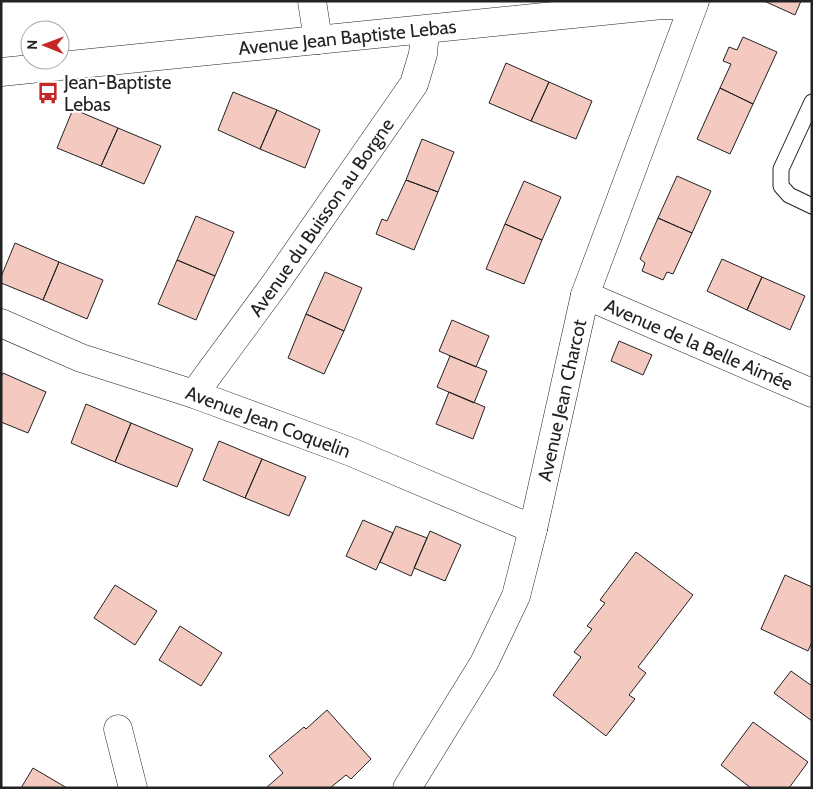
<svg xmlns="http://www.w3.org/2000/svg" width="813" height="789" font-family="Cabin,sans-serif">
	<style>
		.building { fill: #f3c9c0; stroke: #222 }
		.lines { fill: none; stroke-linecap: round; stroke-linejoin: round }
		.lane-casing { stroke: #222; stroke-width: 17 }
		.street-casing { stroke: #222; stroke-width: 29 }
		.lane { stroke: #fff; stroke-width: 15 }
		.street { stroke: #fff; stroke-width: 28 }
		.labels { text-anchor: middle; dominant-baseline: central; stroke-width: 4; stroke-linejoin: round; paint-order: stroke }
		.street-label { font-size: 19px; fill: #222; stroke: #fff }
		.poi-label { font-size: 19px; fill: #222; stroke: #fff; text-anchor: start }
	</style>
	<rect width="100%" height="100%" fill="#fff"/>
	<path class="building" d="M 764,1 L 801,1 L 795,15 Z
		M 743,37 L 777,52 L 753,104 L 720,88 L 731,64 L 723,61 L 729,47 L 737,50 Z
		M 506,63 L 549,82 L 531,121 L 489,103 Z
		M 549,82 L 592,101 L 576,139 L 531,121 Z
		M 720,88 L 753,104 L 730,154 L 697,139 Z
		M 233,92 L 277,110 L 260,149 L 218,130 Z
		M 73,109 L 118,128 L 101,166 L 57,148 Z
		M 277,110 L 320,130 L 305,168 L 260,149 Z
		M 118,128 L 161,146 L 144,184 L 101,166 Z
		M 422,139 L 454,152 L 438,192 L 406,180 Z
		M 677,176 L 711,191 L 692,233 L 658,218 Z
		M 406,180 L 438,192 L 414,250 L 376,234 L 382,219 L 387,221 Z
		M 524,181 L 561,197 L 542,240 L 505,224 Z
		M 196,216 L 234,232 L 215,276 L 177,260 Z
		M 658,218 L 692,233 L 673,274 L 667,272 L 663,280 L 642,271 L 645,263 L 640,259 Z
		M 505,224 L 542,240 L 524,284 L 486,269 Z
		M 15,243 L 59,262 L 43,300 L 1,283 L 1,277 Z
		M 722,259 L 762,277 L 747,310 L 707,291 Z
		M 177,260 L 215,276 L 196,320 L 158,304 Z
		M 59,262 L 103,280 L 87,319 L 43,300 Z
		M 325,272 L 362,288 L 344,331 L 306,314 Z
		M 762,277 L 805,296 L 790,330 L 747,310 Z
		M 306,314 L 344,331 L 324,374 L 288,358 Z
		M 452,320 L 489,336 L 476,367 L 439,351 Z
		M 619,341 L 652,355 L 643,375 L 611,361 Z
		M 450,356 L 487,371 L 474,403 L 437,387 Z
		M 3,373 L 46,392 L 28,433 L 1,422 L 1,377 Z
		M 449,392 L 485,407 L 473,439 L 436,424 Z
		M 86,404 L 131,423 L 115,462 L 71,443 Z
		M 131,423 L 193,449 L 177,487 L 115,462 Z
		M 219,441 L 262,459 L 245,498 L 203,480 Z
		M 262,459 L 306,477 L 289,516 L 245,498 Z
		M 363,520 L 393,533 L 376,570 L 346,556 Z
		M 396,526 L 427,538 L 411,576 L 380,562 Z
		M 430,531 L 461,545 L 445,581 L 414,568 Z
		M 636,552 L 693,595 L 638,667 L 646,673 L 629,695 L 635,699 L 606,736 L 553,695 L 581,657 L 574,652 L 592,629 L 587,626 L 605,603 L 600,600 Z
		M 785,575 L 812,587 L 812,642 L 808,651 L 761,629 Z
		M 115,585 L 157,611 L 135,645 L 94,618 Z
		M 180,626 L 222,653 L 201,686 L 159,660 Z
		M 791,671 L 812,686 L 812,721 L 774,693 Z
		M 327,710 L 371,759 L 351,779 L 346,775 L 330,788 L 266,788 L 283,773 L 269,756 L 304,727 L 306,729 Z
		M 753,722 L 808,762 L 789,788 L 751,788 L 721,765 Z
		M 33,768 L 67,788 L 21,788 Z"/>
	<g class="lines">
		<g class="lane-casing">
			<path id="lane" d="M 812,102 L 781,169 L 781,186 L 789,195 L 812,206"/>
		</g>
		<g class="street-casing">
			<g id="street">
				<path d="M 312,1 L 318,40"/>
				<path id="s1" d="M 1,72 L 662,5 L 693,6"/>
				<path id="s2" d="M 585,295 L 812,393"/>
				<path id="s3" d="M 1,323 L 81,358 L 194,394 L 351,452 L 533,529"/>
				<path id="s4" d="M 194,394 L 275,284 L 414,84 L 423,54 L 425,30"/>
				<path d="M 118,729 L 133,788"/>
				<path id="s5" d="M 407,788 L 484,663 L 516,596 L 533,529 L 585,295 L 695,1"/>
			</g>
		</g>
		<use href="#lane" class="lane"/>
		<use href="#street" class="street"/>
	</g>
	<defs>
		<g id="bus-bare" transform="scale(1.725)"><path d="M-5-6H5V4H4V6H2V4H-2V6H-4V4H-5ZM-3.5-4V0h7V-4ZM-3.5 1.2v1.5H-2V1.2ZM2 1.2v1.5H3.5V1.2Z" fill="#c62828" stroke="#fff" stroke-width="2.5" paint-order="stroke"/></g>
	</defs>
	<g fill-rule="evenodd">
		<use href="#bus-bare" x="48" y="93"/>
	</g>
	<g class="labels">
		<g class="street-label">
			<text stroke="none"><textPath href="#s1" startOffset="348">Avenue Jean Baptiste Lebas</textPath></text>
			<text stroke="none"><textPath href="#s4" startOffset="218">Avenue du Buisson au Borgne</textPath></text>
			<text stroke="none"><textPath href="#s2" startOffset="124">Avenue de la Belle Aimée</textPath></text>
			<text stroke="none"><textPath href="#s5" startOffset="422">Avenue Jean Charcot</textPath></text>
			<text stroke="none"><textPath href="#s3" startOffset="285">Avenue Jean Coquelin</textPath></text>
		</g>
		<g class="poi-label">
			<text x="64" y="82">Jean-Baptiste<tspan x="64" dy="22">Lebas</tspan></text>
		</g>
	</g>
	<rect width="813" height="789" fill="none" stroke="#222222" stroke-width="5"/>
	<g transform="translate(45 45) rotate(271)"><circle r="24" fill="#ffffff" stroke="#a7a7a7"/>
	<path d="M0-4L9 19L0 12L-9 19Z" fill="#c62828"/>
	<text y="-8" font-size="14" font-weight="bold" text-anchor="middle" fill="#222222">N</text>
	</g>
</svg>
